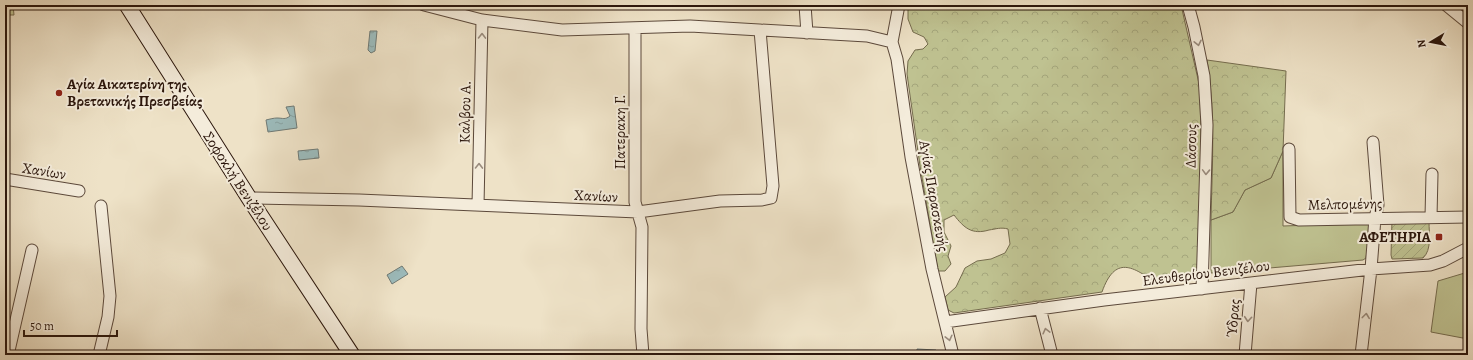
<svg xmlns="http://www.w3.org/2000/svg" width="1473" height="360" font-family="Alegreya,serif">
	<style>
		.green { fill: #bfc291; stroke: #756c4e }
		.forest { fill: url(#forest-crowns); stroke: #756c4e }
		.garden { fill: url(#garden-furrows); stroke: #756c4e }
		.water { fill: url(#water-ripples); stroke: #6f7a76 }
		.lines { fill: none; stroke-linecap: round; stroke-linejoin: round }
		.street-casing { stroke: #5c493b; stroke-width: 13 }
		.secondary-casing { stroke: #2b160c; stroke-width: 17 }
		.street { stroke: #f4ecdb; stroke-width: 11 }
		.secondary { stroke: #f4ecdb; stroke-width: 15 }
		.oneway { stroke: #9a8c7e }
		.poi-dot { fill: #8f2418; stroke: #f4ecdb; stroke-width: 1.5 }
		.labels { text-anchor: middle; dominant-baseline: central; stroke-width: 4; stroke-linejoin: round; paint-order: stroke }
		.poi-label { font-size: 15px; font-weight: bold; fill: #2b160c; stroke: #f4ecdb; text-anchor: start }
		.street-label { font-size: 15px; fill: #2b160c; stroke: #f4ecdb }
	</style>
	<defs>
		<pattern id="forest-crowns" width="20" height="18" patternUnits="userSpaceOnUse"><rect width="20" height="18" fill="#bfc291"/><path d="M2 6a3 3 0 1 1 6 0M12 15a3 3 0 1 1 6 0" fill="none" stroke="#a4a67c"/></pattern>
		<pattern id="garden-furrows" width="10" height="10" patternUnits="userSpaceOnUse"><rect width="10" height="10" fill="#bfc291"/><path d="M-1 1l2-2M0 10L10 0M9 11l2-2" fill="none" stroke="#a4a67c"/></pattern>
		<pattern id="water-ripples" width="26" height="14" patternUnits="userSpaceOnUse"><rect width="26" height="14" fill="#9cbcbd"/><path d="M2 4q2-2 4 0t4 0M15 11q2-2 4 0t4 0" fill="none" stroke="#87a1a1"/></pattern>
	</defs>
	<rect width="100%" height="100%" fill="#eee2c7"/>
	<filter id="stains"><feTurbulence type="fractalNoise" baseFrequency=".005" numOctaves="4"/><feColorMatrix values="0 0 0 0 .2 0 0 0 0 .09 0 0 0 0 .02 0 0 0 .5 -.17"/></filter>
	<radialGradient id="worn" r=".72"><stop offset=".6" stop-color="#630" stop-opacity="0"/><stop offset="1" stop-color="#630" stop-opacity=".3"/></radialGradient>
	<path class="green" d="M 5,5 L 13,5 L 14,15 L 5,15 Z
		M 1283,151 L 1283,226 L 1371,223 L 1366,258 L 1363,260 L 1211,273 L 1211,220 L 1233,212 L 1245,190 L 1271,178 Z
		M 1468,272 L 1468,339 L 1431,332 L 1438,281 Z"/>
	<path class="forest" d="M 908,5 L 1181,5 L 1200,88 L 1201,143 L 1198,279 L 1157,284 C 1133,266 1115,255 1102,292 L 954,313 L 948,310 L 945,297 L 956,287 L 965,268 L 977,261 L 991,259 L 1005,253 L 1010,244 L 1008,229 C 1001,227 996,229 989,230 C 972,235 964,228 954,215 L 944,220 L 944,232 L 951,246 L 948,256 L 951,264 L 945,271 L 938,271 L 920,166 L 907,74 L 908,61 L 915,50 L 923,49 L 928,44 L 924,37 L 913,32 L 908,19 Z
		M 1207,60 L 1286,71 L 1283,151 L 1271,178 L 1245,190 L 1233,212 L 1211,220 C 1212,167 1216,113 1207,60 Z"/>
	<path class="garden" d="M 1392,220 L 1429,222 C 1429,233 1432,250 1423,258 L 1392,259 L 1391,255 Z"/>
	<path class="water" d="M 370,31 L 377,31 L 375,51 L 371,53 L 368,50 Z
		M 294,106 L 297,128 L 268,132 L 266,120 C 270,119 274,118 277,118 C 283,118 285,120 290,116 L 286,107 Z
		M 318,149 L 319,158 L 299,160 L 298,151 Z
		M 402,266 L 408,274 L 392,284 L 387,275 Z
		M 917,349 L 936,350 L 936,355 L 917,355 Z"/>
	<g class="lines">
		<g class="street-casing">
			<path id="street" d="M 424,5 L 482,20 L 562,30 L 690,26 L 867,36 L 892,42
				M 805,5 L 807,33
				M 899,5 L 892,42 L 897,59 L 911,157 L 932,269 L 953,355
				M 1188,5 L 1194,27 L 1204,76 L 1207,125 L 1202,289
				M 1446,5 L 1468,23
				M 635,28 L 635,202 L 642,227 L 641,329 L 643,355
				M 1289,149 L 1290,217 L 1299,220 L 1468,217
				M 5,179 L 79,191
				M 249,198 L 359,200 L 638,212 L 720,201 L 762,200 L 771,198 L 773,186 L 760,30
				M 478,205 L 482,20
				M 1431,217 L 1432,174
				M 1040,308 L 1052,355
				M 945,322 L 1104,300 L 1371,269 L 1430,265 L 1443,261 L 1468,248
				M 8,355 L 32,250
				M 99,355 L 108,317 L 110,296 L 101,206
				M 1245,355 L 1251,283
				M 1361,355 L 1371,269 L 1375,218 L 1378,205 L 1373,142"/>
		</g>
		<g class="secondary-casing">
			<path id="secondary" d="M 127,5 L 249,198 L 352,355"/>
		</g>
		<use href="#street" class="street"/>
		<use href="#secondary" class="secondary"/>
	</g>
	<defs><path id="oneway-chevron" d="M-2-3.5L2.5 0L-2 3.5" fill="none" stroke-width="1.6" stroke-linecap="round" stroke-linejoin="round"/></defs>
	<g class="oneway">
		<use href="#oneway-chevron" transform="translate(482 36) rotate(-89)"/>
		<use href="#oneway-chevron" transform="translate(1198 43) rotate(78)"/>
		<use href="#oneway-chevron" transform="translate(479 166) rotate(-89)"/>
		<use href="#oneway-chevron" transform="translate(1206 172) rotate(92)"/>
		<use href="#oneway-chevron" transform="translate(1366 316) rotate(-83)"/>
		<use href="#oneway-chevron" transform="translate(1248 319) rotate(95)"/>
		<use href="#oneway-chevron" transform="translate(1046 331) rotate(-104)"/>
		<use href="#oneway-chevron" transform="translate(949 338) rotate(76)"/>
	</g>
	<g class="poi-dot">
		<circle cx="59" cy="93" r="4"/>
		<rect x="1435" y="233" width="8" height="8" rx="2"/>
	</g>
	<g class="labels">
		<g class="poi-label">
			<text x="67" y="84">Αγία Αικατερίνη της<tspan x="67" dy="17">Βρετανικής Πρεσβείας</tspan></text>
			<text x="1431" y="237" text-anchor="end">ΑΦΕΤΗΡΙΑ</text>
		</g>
		<g class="street-label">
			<text transform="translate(465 112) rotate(-89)">Καλβου Α.</text>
			<text transform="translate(620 132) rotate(-90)">Πατερακη Γ.</text>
			<text transform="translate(1191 146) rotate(-89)">Δάσους</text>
			<text transform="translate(44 171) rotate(9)">Χανίων</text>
			<text transform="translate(238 181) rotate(57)">Σοφοκλή Βενιζέλου</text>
			<text transform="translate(596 196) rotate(3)">Χανίων</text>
			<text transform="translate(934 196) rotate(80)">Αγίας Παρασκευής</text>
			<text transform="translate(1345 204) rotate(-1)">Μελπομένης</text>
			<text transform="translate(1206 273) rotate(-7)">Ελευθερίου Βενιζέλου</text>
			<text transform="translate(1233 318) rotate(-85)">Ύδρας</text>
		</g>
	</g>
	<rect width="1473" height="360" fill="none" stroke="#eee2c7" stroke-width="20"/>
	<rect x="6" y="6" width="1461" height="348" fill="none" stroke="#2b160c" stroke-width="2"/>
	<rect x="10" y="10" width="1453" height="340" fill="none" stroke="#2b160c"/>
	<g transform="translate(1431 42) rotate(260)" stroke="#f4ecdb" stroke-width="3" paint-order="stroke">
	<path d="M0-3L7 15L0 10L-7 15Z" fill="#2b160c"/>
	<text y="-6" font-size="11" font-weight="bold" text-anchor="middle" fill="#2b160c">N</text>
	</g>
	<path d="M24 330v6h93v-6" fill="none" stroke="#2b160c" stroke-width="2"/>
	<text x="30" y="330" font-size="12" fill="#2b160c" stroke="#f4ecdb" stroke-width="3" paint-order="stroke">50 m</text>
	<rect width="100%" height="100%" filter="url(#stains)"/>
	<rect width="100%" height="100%" fill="url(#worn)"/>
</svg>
